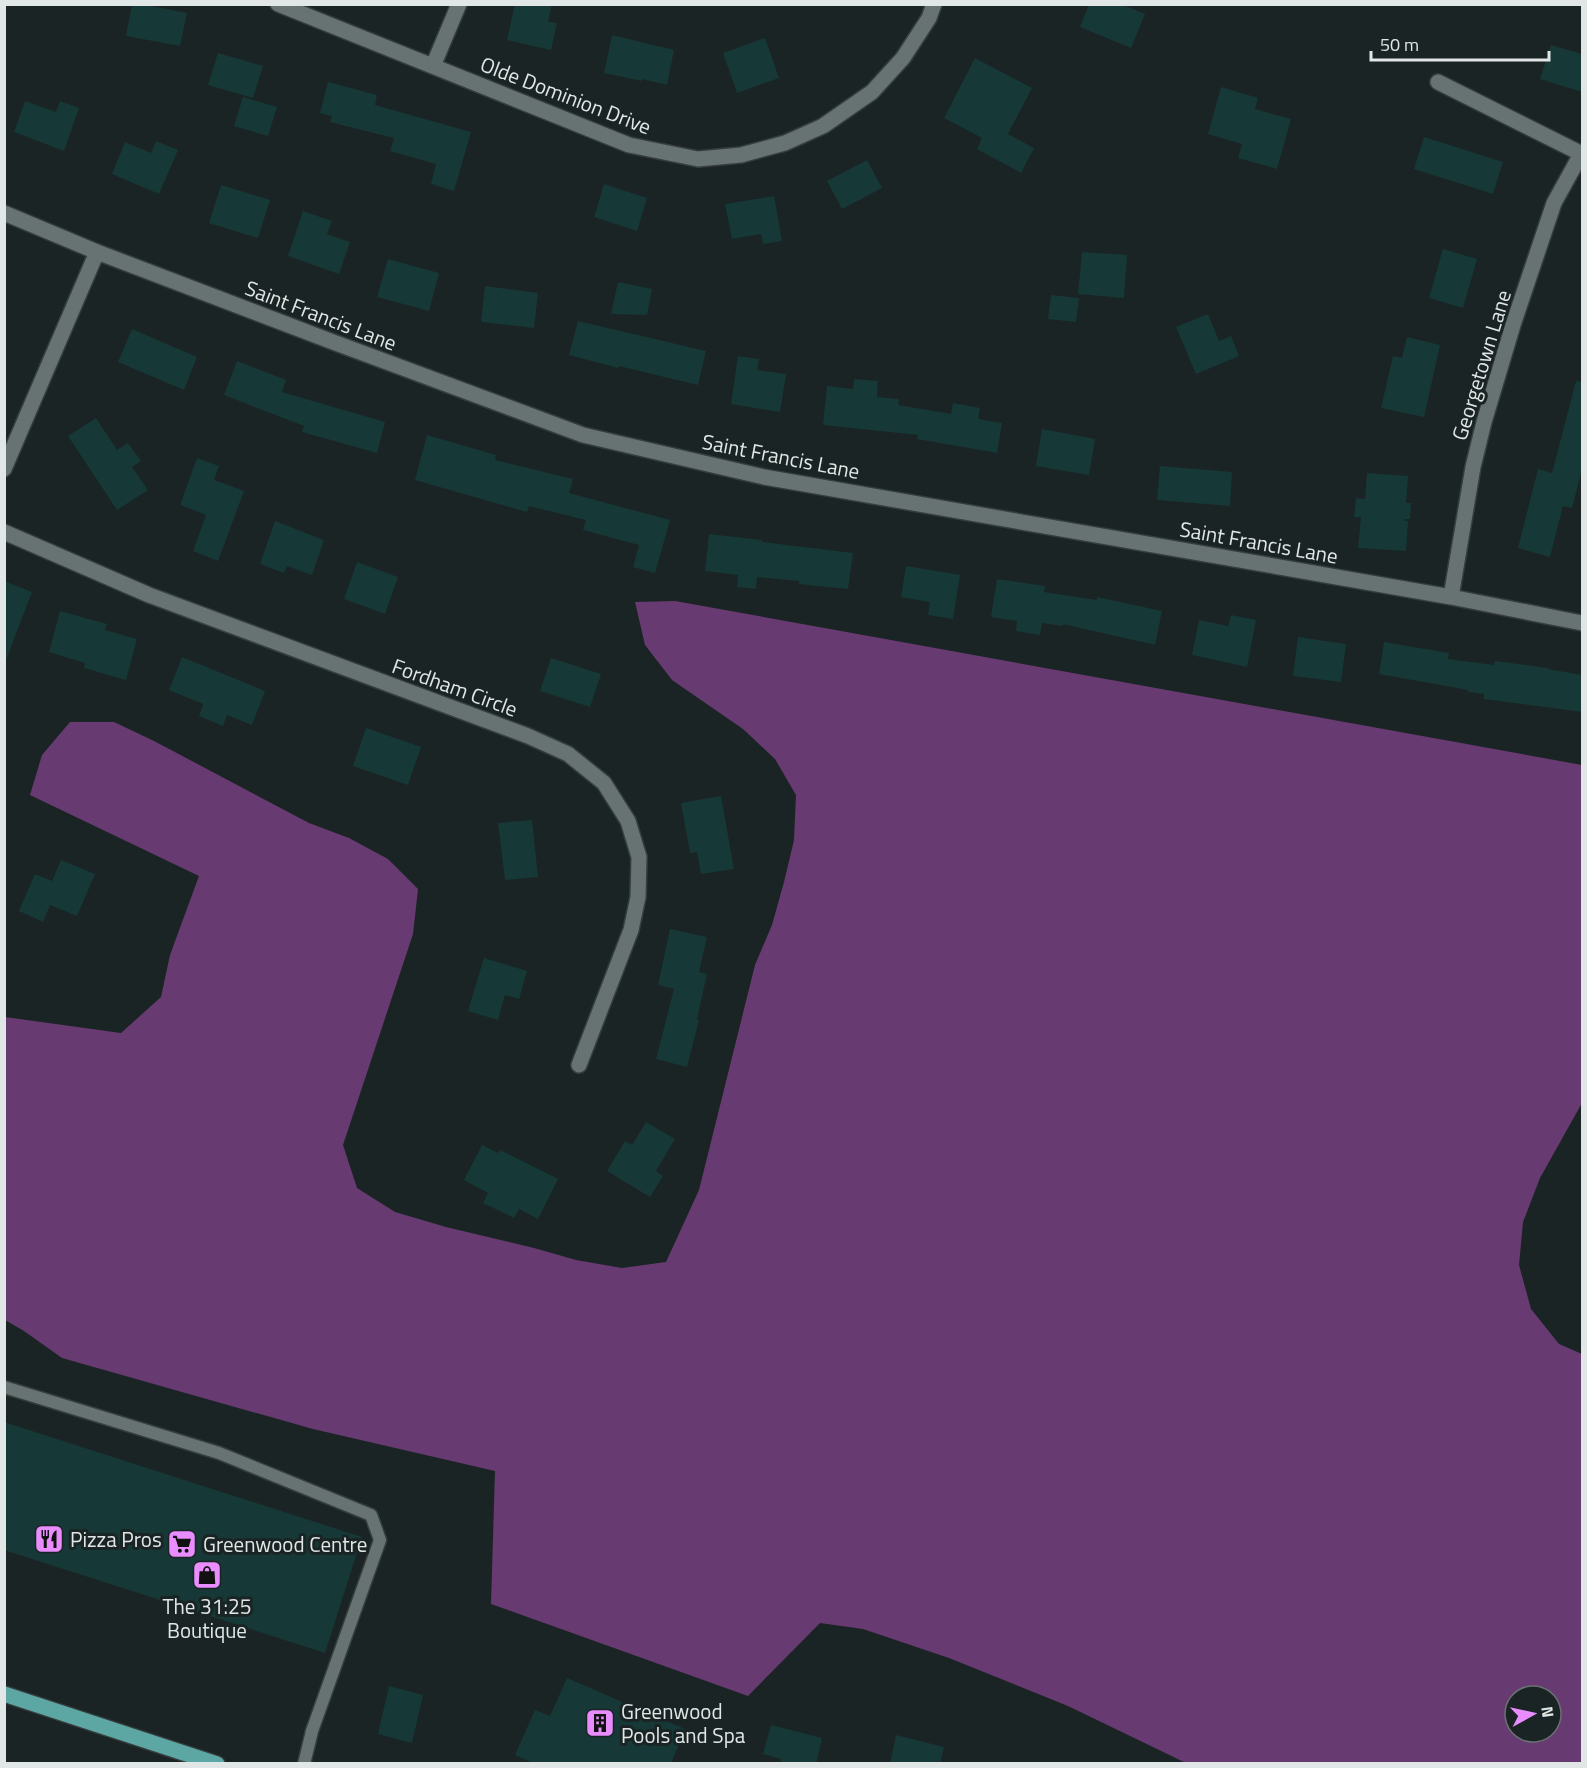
<svg xmlns="http://www.w3.org/2000/svg" width="1587" height="1768" font-family="'Titillium Web',sans-serif">
	<style>
		.forest { fill: #673b71; fill-rule: evenodd }
		.building { fill: #163837 }
		.lines { fill: none; stroke-linecap: round; stroke-linejoin: round }
		.service-casing { stroke: #353e3d; stroke-width: 15 }
		.minor-casing { stroke: #353e3d; stroke-width: 18 }
		.primary-casing { stroke: #353e3d; stroke-width: 18 }
		.service { stroke: #677272; stroke-width: 12 }
		.minor { stroke: #677272; stroke-width: 15 }
		.primary { stroke: #5ca6a4; stroke-width: 15 }
		.labels { text-anchor: middle; dominant-baseline: central; stroke-width: 6; stroke-linejoin: round; paint-order: stroke }
		.street-label { font-size: 21px; fill: #e0e7e6; stroke: #1b2424 }
		.poi-label { font-size: 21px; fill: #e0e7e6; stroke: #1b2424; text-anchor: start }
	</style>
	<rect width="100%" height="100%" fill="#1b2424"/>
	<path class="forest" d="M 675,601 L 1582,765 L 1582,1103 L 1540,1178 L 1523,1222 L 1519,1265 L 1531,1309 L 1559,1344 L 1582,1354 L 1582,1763 L 1186,1763 L 1068,1706 L 949,1658 L 863,1629 L 820,1623 L 748,1696 L 491,1604 L 495,1471 L 313,1429 L 62,1358 L 24,1331 L 5,1320 L 5,1017 L 121,1033 L 161,997 L 170,955 L 199,876 L 30,795 L 42,755 L 70,722 L 114,722 L 154,741 L 309,823 L 349,838 L 388,859 L 418,889 L 413,934 L 343,1145 L 357,1188 L 395,1212 L 446,1227 L 534,1248 L 576,1260 L 622,1268 L 666,1262 L 699,1190 L 755,965 L 772,925 L 784,882 L 794,840 L 796,795 L 775,759 L 743,729 L 672,680 L 645,645 L 635,602 ZM 1515,1696 L 1551,1696 L 1551,1732 L 1515,1732 Z"/>
	<path class="building" d="M 132,4 L 141,4 L 187,13 L 180,46 L 126,36 Z
		M 515,4 L 552,4 L 548,22 L 557,23 L 551,50 L 507,40 Z
		M 1089,4 L 1121,4 L 1145,14 L 1131,48 L 1080,27 Z
		M 612,35 L 674,50 L 667,85 L 642,79 L 642,81 L 604,73 Z
		M 765,38 L 779,78 L 737,93 L 723,53 Z
		M 1551,45 L 1582,54 L 1582,92 L 1540,79 Z
		M 218,53 L 263,66 L 253,98 L 208,85 Z
		M 975,58 L 1032,88 L 1008,134 L 1034,148 L 1021,173 L 977,149 L 982,138 L 944,118 Z
		M 328,82 L 377,95 L 375,105 L 471,132 L 454,191 L 431,184 L 436,164 L 390,151 L 394,138 L 330,122 L 332,116 L 320,113 Z
		M 1221,87 L 1258,98 L 1255,109 L 1291,119 L 1277,169 L 1238,158 L 1242,144 L 1208,134 Z
		M 243,97 L 277,107 L 268,136 L 234,126 Z
		M 25,101 L 56,112 L 60,101 L 79,108 L 64,151 L 14,132 Z
		M 1424,137 L 1503,162 L 1493,194 L 1414,169 Z
		M 156,141 L 178,150 L 159,194 L 112,174 L 125,142 L 151,153 Z
		M 867,160 L 882,188 L 842,209 L 827,181 Z
		M 604,184 L 647,198 L 637,231 L 594,217 Z
		M 221,185 L 270,200 L 258,238 L 209,223 Z
		M 774,196 L 782,241 L 763,244 L 761,234 L 732,239 L 725,204 Z
		M 303,211 L 332,221 L 327,234 L 350,242 L 339,274 L 288,256 Z
		M 1443,249 L 1477,259 L 1463,308 L 1429,298 Z
		M 1082,252 L 1127,255 L 1124,298 L 1078,294 Z
		M 388,259 L 439,273 L 429,311 L 377,297 Z
		M 618,282 L 652,289 L 647,315 L 611,314 Z
		M 485,286 L 538,293 L 534,328 L 481,322 Z
		M 1051,295 L 1079,298 L 1076,322 L 1048,319 Z
		M 1208,314 L 1219,341 L 1231,336 L 1239,356 L 1196,374 L 1176,327 Z
		M 578,321 L 706,351 L 698,385 L 619,366 L 618,368 L 569,355 Z
		M 132,329 L 197,357 L 184,390 L 118,362 Z
		M 1407,337 L 1440,345 L 1424,417 L 1381,408 L 1393,356 L 1402,358 Z
		M 738,356 L 759,359 L 757,370 L 786,374 L 780,412 L 731,404 Z
		M 237,361 L 286,380 L 282,392 L 385,422 L 377,453 L 302,432 L 304,426 L 224,395 Z
		M 854,379 L 878,381 L 877,397 L 899,399 L 898,405 L 951,414 L 953,403 L 980,408 L 978,419 L 1002,423 L 997,453 L 917,439 L 918,435 L 823,425 L 827,386 L 853,389 Z
		M 1576,381 L 1582,382 L 1582,469 L 1572,508 L 1563,506 L 1550,557 L 1518,548 L 1538,469 L 1552,473 Z
		M 96,418 L 117,450 L 128,443 L 141,461 L 132,467 L 148,490 L 117,510 L 68,436 Z
		M 1042,429 L 1095,439 L 1089,475 L 1036,466 Z
		M 427,435 L 496,455 L 495,460 L 573,479 L 569,493 L 670,520 L 655,573 L 633,567 L 639,545 L 583,530 L 586,520 L 529,506 L 527,512 L 415,480 Z
		M 197,458 L 219,466 L 214,480 L 244,491 L 218,561 L 193,551 L 206,515 L 180,505 Z
		M 1160,466 L 1232,472 L 1230,506 L 1157,500 Z
		M 1367,473 L 1408,476 L 1406,503 L 1411,503 L 1410,519 L 1405,519 L 1405,521 L 1408,521 L 1406,551 L 1358,548 L 1361,517 L 1354,517 L 1356,498 L 1365,499 Z
		M 275,521 L 324,540 L 312,575 L 287,566 L 284,573 L 260,564 Z
		M 709,534 L 762,540 L 762,542 L 853,553 L 848,589 L 799,584 L 799,581 L 757,577 L 756,589 L 737,587 L 738,575 L 705,571 Z
		M 357,562 L 398,577 L 385,614 L 344,599 Z
		M 906,566 L 960,575 L 953,619 L 928,615 L 930,602 L 901,597 Z
		M 997,579 L 1045,586 L 1044,592 L 1097,600 L 1097,597 L 1162,611 L 1155,645 L 1063,624 L 1063,626 L 1042,623 L 1040,635 L 1016,631 L 1017,621 L 991,617 Z
		M 4,581 L 32,592 L 6,660 L 4,659 Z
		M 60,611 L 107,624 L 105,630 L 137,639 L 126,680 L 84,668 L 85,663 L 49,652 Z
		M 1231,615 L 1256,620 L 1247,667 L 1192,655 L 1199,620 L 1228,626 Z
		M 1298,637 L 1346,644 L 1341,682 L 1293,676 Z
		M 1384,642 L 1449,653 L 1448,659 L 1494,665 L 1495,661 L 1548,668 L 1548,669 L 1582,675 L 1582,712 L 1484,699 L 1484,694 L 1468,692 L 1468,690 L 1379,674 Z
		M 182,657 L 265,691 L 252,725 L 227,715 L 223,726 L 199,716 L 203,704 L 169,690 Z
		M 551,658 L 601,674 L 590,707 L 540,691 Z
		M 366,728 L 421,747 L 408,785 L 353,766 Z
		M 721,796 L 734,869 L 701,874 L 697,852 L 690,853 L 681,803 Z
		M 532,820 L 538,877 L 505,880 L 498,823 Z
		M 61,860 L 95,874 L 77,916 L 50,905 L 43,922 L 19,911 L 35,874 L 52,881 Z
		M 670,929 L 707,937 L 699,972 L 707,974 L 697,1019 L 699,1020 L 687,1067 L 656,1059 L 674,989 L 658,985 Z
		M 484,958 L 527,971 L 519,999 L 505,995 L 498,1020 L 468,1011 Z
		M 646,1122 L 675,1139 L 656,1171 L 663,1176 L 650,1197 L 607,1171 L 625,1141 L 632,1145 Z
		M 482,1145 L 498,1153 L 500,1150 L 558,1179 L 538,1219 L 519,1209 L 514,1218 L 483,1203 L 488,1193 L 464,1180 Z
		M 4,1422 L 362,1537 L 325,1653 L 4,1550 Z
		M 567,1678 L 685,1729 L 671,1764 L 535,1764 L 515,1755 L 535,1710 L 550,1716 Z
		M 389,1686 L 423,1695 L 412,1743 L 378,1734 Z
		M 771,1725 L 822,1738 L 816,1764 L 780,1764 L 781,1759 L 763,1754 Z
		M 896,1735 L 944,1747 L 940,1764 L 890,1764 Z"/>
	<g class="lines">
		<g class="service-casing">
			<path id="service" d="M 4,1387 L 219,1453 L 371,1515 L 380,1540 L 312,1731 L 304,1764"/>
		</g>
		<g class="minor-casing">
			<path id="minor" d="M 278,4 L 629,145 L 698,159 L 741,155 L 785,143 L 823,126 L 872,92 L 903,58 L 929,18 L 934,4
				M 433,66 L 459,4
				M 1438,82 L 1582,154
				M 4,213 L 97,252 L 333,342 L 583,435 L 764,477 L 1451,597 L 1582,623
				M 4,469 L 97,252
				M 4,532 L 149,595 L 528,736 L 568,754 L 604,783 L 628,821 L 639,857 L 638,897 L 631,930 L 579,1065
				M 1451,597 L 1473,467 L 1484,422 L 1513,325 L 1554,203 L 1581,154"/>
		</g>
		<g class="primary-casing">
			<path id="primary" d="M 4,1694 L 217,1764"/>
		</g>
		<use href="#service" class="service"/>
		<use href="#minor" class="minor"/>
		<use href="#primary" class="primary"/>
	</g>
	<defs>
		<g id="restaurant-square" transform="scale(1.5)"><rect x="-9" y="-9" width="18" height="18" rx="4" fill="#e98dfe" stroke="#1b2424"/><path d="M-5-6h1v4h1v-4h1v4h1v-4h1v5L-1.5 .5V6h-2V.5L-5-1ZM5-6V6H3V1.5H1.5Q1.5-4 5-6Z" fill="#111"/></g>
		<g id="supermarket-square" transform="scale(1.5)"><rect x="-9" y="-9" width="18" height="18" rx="4" fill="#e98dfe" stroke="#1b2424"/><path d="M-6-5.5h2.5l.6 2H6L4.5 2H-2.5L-4.4-4H-6ZM-1.5 3.2a1.3 1.3 0 1 0 .1 0ZM3 3.2a1.3 1.3 0 1 0 .1 0Z" fill="#111"/></g>
		<g id="shop-square" transform="scale(1.5)"><rect x="-9" y="-9" width="18" height="18" rx="4" fill="#e98dfe" stroke="#1b2424"/><path d="M-5-2.5h2.3a2.7 3.5 0 0 1 5.4 0H5L5.5 6h-11ZM-1.5-2.5h3a1.5 2.3 0 0 0-3 0Z" fill="#111"/></g>
		<g id="building-square" transform="scale(1.5)"><rect x="-9" y="-9" width="18" height="18" rx="4" fill="#e98dfe" stroke="#1b2424"/><path d="M-4-6H4V6H1V3H-1V6H-4ZM-2.5-4.3h1.7v1.8h-1.7ZM.8-4.3h1.7v1.8H.8ZM-2.5-1h1.7V.8h-1.7ZM.8-1h1.7V.8H.8Z" fill="#111"/></g>
	</defs>
	<g fill-rule="evenodd">
		<use href="#restaurant-square" x="49" y="1539"/>
		<use href="#supermarket-square" x="182" y="1544"/>
		<use href="#shop-square" x="207" y="1575"/>
		<use href="#building-square" x="600" y="1723"/>
	</g>
	<g class="labels">
		<g class="street-label">
			<text transform="translate(566 95) rotate(21)">Olde Dominion Drive</text>
			<text transform="translate(321 315) rotate(21)">Saint Francis Lane</text>
			<text transform="translate(1481 365) rotate(-73)">Georgetown Lane</text>
			<text transform="translate(781 456) rotate(11)">Saint Francis Lane</text>
			<text transform="translate(1259 542) rotate(10)">Saint Francis Lane</text>
			<text transform="translate(455 687) rotate(20)">Fordham Circle</text>
		</g>
		<g class="poi-label">
			<text x="70" y="1539">Pizza Pros</text>
			<text x="203" y="1544">Greenwood Centre</text>
			<text x="207" y="1606" text-anchor="middle">The 31:25<tspan x="207" dy="24">Boutique</tspan></text>
			<text x="621" y="1711">Greenwood<tspan x="621" dy="24">Pools and Spa</tspan></text>
		</g>
	</g>
	<rect width="1587" height="1768" fill="none" stroke="#e0e7e6" stroke-width="12"/>
	<g transform="translate(1533 1714) rotate(82)"><circle r="28" fill="#1b2424" stroke="#6a7272" stroke-width="1.5"/>
	<path d="M0-4.5L10 22L0 15L-10 22Z" fill="#e98dfe"/>
	<text y="-9" font-size="16" font-weight="bold" text-anchor="middle" fill="#e0e7e6">N</text>
	</g>
	<path d="M1371 51v9h178v-9" fill="none" stroke="#e0e7e6" stroke-width="3"/>
	<text x="1380" y="51" font-size="18" fill="#e0e7e6" stroke="#1b2424" stroke-width="4.5" paint-order="stroke">50 m</text>
</svg>
